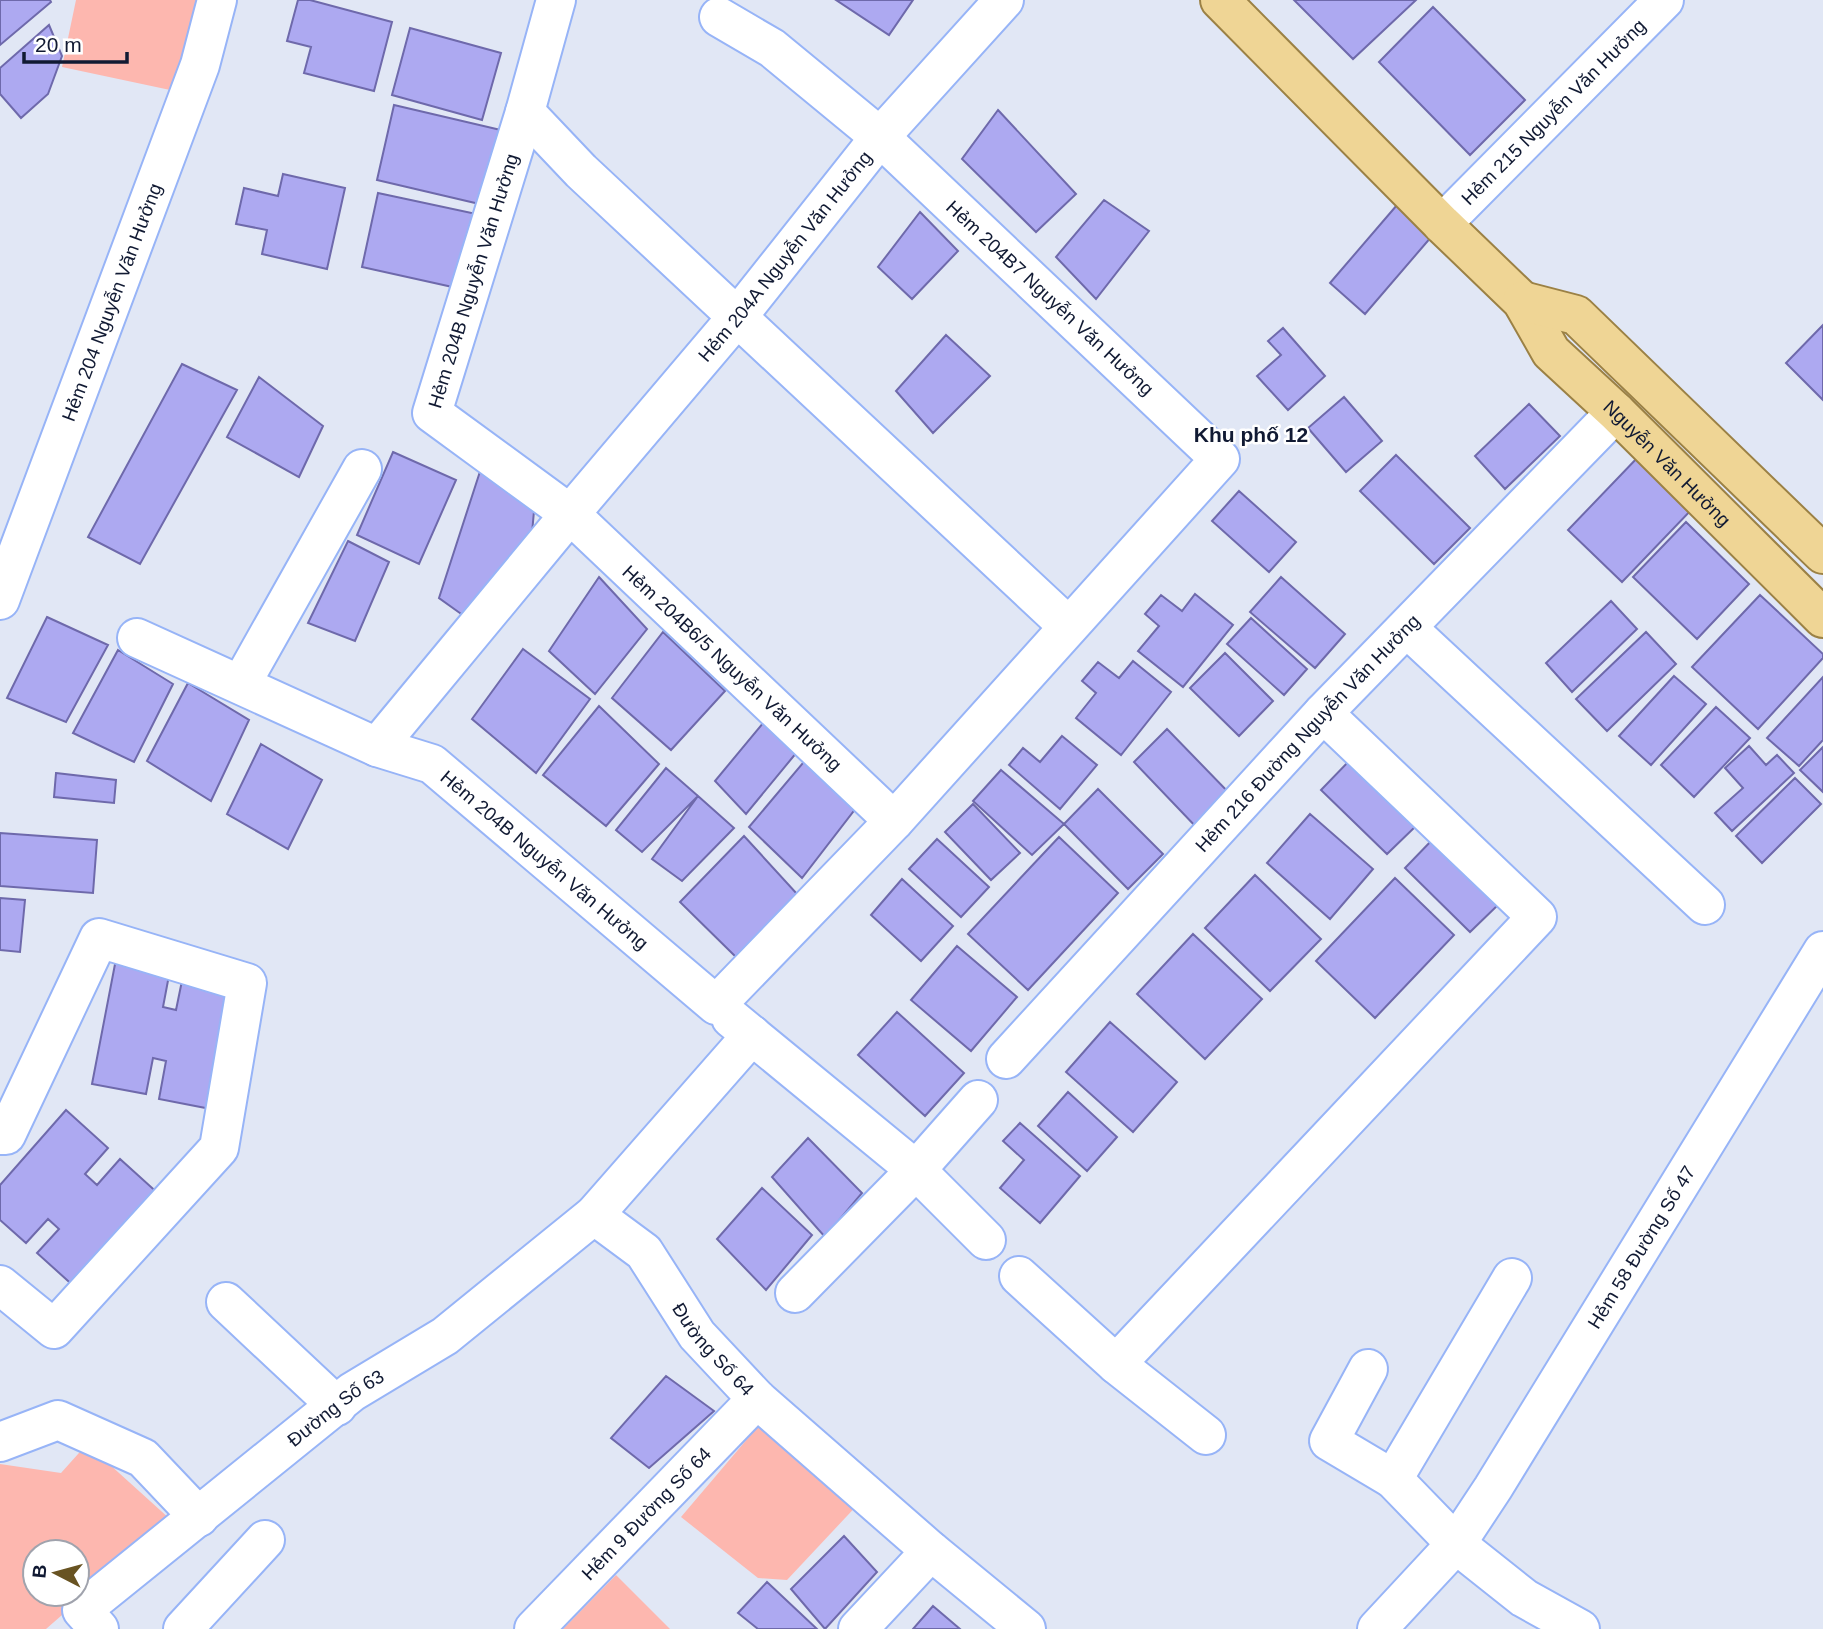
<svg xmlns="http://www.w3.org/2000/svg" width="1823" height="1629" font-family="Arial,sans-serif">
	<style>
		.green { fill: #fdb7af; fill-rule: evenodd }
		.building { fill: #ada9f1; stroke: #6e69ab; stroke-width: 2 }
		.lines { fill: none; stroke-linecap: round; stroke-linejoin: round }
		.minor-casing { stroke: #97b4f7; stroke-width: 42 }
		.major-casing { stroke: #9b8145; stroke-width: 42 }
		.minor { stroke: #fff; stroke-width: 38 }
		.major { stroke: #efd595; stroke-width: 38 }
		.labels { text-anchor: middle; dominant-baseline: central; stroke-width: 5; stroke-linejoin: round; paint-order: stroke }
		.street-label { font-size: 19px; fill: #111a33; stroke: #fff }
		.neighbourhood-label { font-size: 21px; font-weight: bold; fill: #111a33; stroke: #fff }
	</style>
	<rect width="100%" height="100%" fill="#e1e7f5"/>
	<path class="green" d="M 76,0 L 210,0 L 189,94 L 62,67 Z
		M 766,1417 L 862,1500 L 787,1580 L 758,1578 L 681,1517 Z
		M 87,1444 L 171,1520 L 46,1629 L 0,1629 L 0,1464 L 61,1473 ZM 35,1552 L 77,1552 L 77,1594 L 35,1594 Z
		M 616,1575 L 670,1629 L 563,1629 Z"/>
	<path class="building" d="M 0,0 L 50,0 L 51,2 L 0,45 Z
		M 298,0 L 310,0 L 392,22 L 374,91 L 304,73 L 311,47 L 287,41 Z
		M 836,0 L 913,0 L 889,35 Z
		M 1294,0 L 1416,0 L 1353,59 Z
		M 1433,7 L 1525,100 L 1470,155 L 1379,62 Z
		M 49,25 L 62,56 L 48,94 L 21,118 L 0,94 L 0,68 Z
		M 410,28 L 501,53 L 482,120 L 392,95 Z
		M 394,105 L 505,131 L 488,206 L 377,180 Z
		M 998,110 L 1076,194 L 1036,232 L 962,159 Z
		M 283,174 L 345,188 L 327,269 L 262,254 L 267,230 L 236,224 L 244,188 L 278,196 Z
		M 378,193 L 481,215 L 466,290 L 362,267 Z
		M 1104,200 L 1149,231 L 1096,299 L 1056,257 Z
		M 1397,205 L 1432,236 L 1365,314 L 1330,283 Z
		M 920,212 L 958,251 L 912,299 L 878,267 Z
		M 1823,325 L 1823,400 L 1786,363 Z
		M 1283,328 L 1325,376 L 1288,410 L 1257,376 L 1281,355 L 1268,341 Z
		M 946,335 L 990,376 L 933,433 L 896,391 Z
		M 182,364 L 237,390 L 140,564 L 88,537 Z
		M 259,377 L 323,426 L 299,477 L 227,437 Z
		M 1344,397 L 1382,441 L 1346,472 L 1308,428 Z
		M 1529,404 L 1560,436 L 1505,489 L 1475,456 Z
		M 393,452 L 456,480 L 419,564 L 357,535 Z
		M 486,453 L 536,489 L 532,533 L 464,616 L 439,598 Z
		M 1396,455 L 1470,528 L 1434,564 L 1360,491 Z
		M 1640,455 L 1694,507 L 1622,582 L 1568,530 Z
		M 1239,491 L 1296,542 L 1269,572 L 1212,521 Z
		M 1686,522 L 1749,584 L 1697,639 L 1633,577 Z
		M 348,541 L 389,562 L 355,641 L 308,623 Z
		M 599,577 L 647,629 L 595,694 L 549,651 Z
		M 1281,577 L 1345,634 L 1315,668 L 1250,612 Z
		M 1195,594 L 1233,625 L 1183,687 L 1138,651 L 1159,626 L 1145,614 L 1161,595 L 1182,611 Z
		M 1760,595 L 1823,654 L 1823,658 L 1758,729 L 1692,667 Z
		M 1611,601 L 1637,629 L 1572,692 L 1546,663 Z
		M 47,617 L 108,645 L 66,722 L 7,698 Z
		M 1251,618 L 1307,669 L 1284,695 L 1227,644 Z
		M 663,632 L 725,691 L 671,750 L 612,698 Z
		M 1646,632 L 1676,664 L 1607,731 L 1576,699 Z
		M 523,649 L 590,699 L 536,773 L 472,719 Z
		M 118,650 L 173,684 L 134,762 L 73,733 Z
		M 1225,653 L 1273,701 L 1239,736 L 1190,688 Z
		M 1133,661 L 1171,692 L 1121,755 L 1076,718 L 1096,693 L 1082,681 L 1098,662 L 1119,678 Z
		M 1674,676 L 1706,704 L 1651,765 L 1619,736 Z
		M 1823,677 L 1823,740 L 1799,766 L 1767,738 Z
		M 188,683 L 249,720 L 211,801 L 147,761 Z
		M 599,706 L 659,764 L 606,826 L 543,775 Z
		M 1716,707 L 1750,738 L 1694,797 L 1661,765 Z
		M 764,722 L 797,752 L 746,814 L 715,781 Z
		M 1167,729 L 1233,797 L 1199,830 L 1134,762 Z
		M 1062,736 L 1097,765 L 1060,809 L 1009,765 L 1023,748 L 1040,762 Z
		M 261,744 L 322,780 L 288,849 L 227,814 Z
		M 1749,746 L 1766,765 L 1777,755 L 1794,773 L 1732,831 L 1715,813 L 1743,788 L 1725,768 Z
		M 1823,747 L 1823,792 L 1800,770 Z
		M 808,757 L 856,808 L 802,878 L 749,827 Z
		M 1351,759 L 1418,824 L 1387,854 L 1321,790 Z
		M 666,768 L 698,796 L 642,852 L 616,830 Z
		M 1001,770 L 1064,824 L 1032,855 L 973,801 Z
		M 56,773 L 116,780 L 114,803 L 54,797 Z
		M 1795,778 L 1821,804 L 1762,863 L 1736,836 Z
		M 1098,789 L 1163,854 L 1128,889 L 1064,824 Z
		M 698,796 L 734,828 L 682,881 L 652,859 Z
		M 973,804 L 1020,853 L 991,880 L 945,832 Z
		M 1310,814 L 1373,869 L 1330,919 L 1267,863 Z
		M 0,833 L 97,840 L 93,893 L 0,886 Z
		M 744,836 L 798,895 L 740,961 L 680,902 Z
		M 1059,837 L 1118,893 L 1028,990 L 968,934 Z
		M 1435,837 L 1501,902 L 1470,932 L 1405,868 Z
		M 937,839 L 989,887 L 961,917 L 909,869 Z
		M 1255,875 L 1321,939 L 1270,991 L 1205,928 Z
		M 1395,878 L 1454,935 L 1375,1018 L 1316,961 Z
		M 902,879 L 953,926 L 921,961 L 871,915 Z
		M 0,898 L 25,900 L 20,952 L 0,950 Z
		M 1193,934 L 1262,999 L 1205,1059 L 1137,994 Z
		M 957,946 L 1017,997 L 971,1051 L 911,1000 Z
		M 116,959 L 170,970 L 163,1007 L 176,1010 L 184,971 L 241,983 L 216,1110 L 159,1099 L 166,1061 L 153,1058 L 146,1094 L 92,1084 Z
		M 897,1012 L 964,1073 L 925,1116 L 858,1055 Z
		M 1110,1022 L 1177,1082 L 1133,1132 L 1066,1072 Z
		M 1068,1092 L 1117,1137 L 1087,1171 L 1038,1126 Z
		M 66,1110 L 108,1148 L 85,1174 L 97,1185 L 120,1159 L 161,1196 L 77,1289 L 37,1253 L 59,1229 L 48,1219 L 26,1243 L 0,1220 L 0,1185 Z
		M 1020,1123 L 1080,1176 L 1040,1223 L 1000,1188 L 1024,1160 L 1003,1141 Z
		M 808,1138 L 862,1193 L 825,1237 L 772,1177 Z
		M 762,1188 L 812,1235 L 766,1290 L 717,1239 Z
		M 666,1376 L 714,1411 L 649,1468 L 611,1438 Z
		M 844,1536 L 877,1572 L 825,1629 L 791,1589 Z
		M 767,1582 L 817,1629 L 758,1629 L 738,1613 Z
		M 933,1606 L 960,1629 L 913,1629 Z"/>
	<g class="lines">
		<g class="minor-casing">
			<g id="minor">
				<path d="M 525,112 L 581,171 L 1068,626"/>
				<path id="s1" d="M 1442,224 L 1664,0"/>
				<path id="s2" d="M 0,600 L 200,65 L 217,0"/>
				<path d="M 1407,628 L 1705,905"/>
				<path id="s3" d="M 137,638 L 377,747 L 432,764 L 716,1005 L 894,821 L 1220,459 L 880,137 L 772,48 L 719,17"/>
				<path d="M 241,684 L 362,469"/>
				<path id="s4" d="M 377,747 L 570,514 L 432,413 L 525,112 L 556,0"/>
				<path id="s5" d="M 894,821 L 570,514 L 738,316 L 880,137 L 1004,0"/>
				<path d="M 731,1018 L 916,1170 L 986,1240"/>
				<path id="s6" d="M 1006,1059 L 1323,713 L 1616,412"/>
				<path d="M 0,1135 L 6,1135 L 99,938 L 247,983 L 219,1148 L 54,1329 L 0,1285"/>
				<path id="s7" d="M 594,1215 L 644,1252 L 697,1335 L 757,1399 L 931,1551 L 1026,1629"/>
				<path d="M 1019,1276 L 1116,1364 L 1206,1435"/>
				<path d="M 1512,1278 L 1393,1479 L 1456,1544 L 1524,1598 L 1580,1629"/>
				<path d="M 795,1293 L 916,1170 L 978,1100"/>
				<path d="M 226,1302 L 337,1406"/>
				<path d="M 1116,1364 L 1537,917 L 1323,713"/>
				<path d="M 1368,1369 L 1329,1441 L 1393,1479"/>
				<path d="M 0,1442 L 58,1420 L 143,1458 L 199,1517"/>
				<path id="s8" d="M 99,1629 L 82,1610 L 352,1392 L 445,1336 L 594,1215 L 752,1035"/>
				<path d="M 183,1629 L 265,1540"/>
				<path id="s9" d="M 534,1629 L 757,1399"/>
				<path d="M 858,1629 L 931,1551"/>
				<path id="s10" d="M 1377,1629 L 1456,1544 L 1493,1488 L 1823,951"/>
			</g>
		</g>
		<g class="major-casing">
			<g id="major">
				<path id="s11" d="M 1220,0 L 1442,224 L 1522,301 L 1551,352 L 1616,412 L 1823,618"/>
				<path d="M 1522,301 L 1576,315 L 1823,554"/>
			</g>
		</g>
		<use href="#minor" class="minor"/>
		<use href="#major" class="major"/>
	</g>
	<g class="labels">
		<g class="street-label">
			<text stroke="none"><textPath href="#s1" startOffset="158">Hẻm 215 Nguyễn Văn Hưởng</textPath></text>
			<text stroke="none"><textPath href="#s5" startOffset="782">Hẻm 204A Nguyễn Văn Hưởng</textPath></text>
			<text stroke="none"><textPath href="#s4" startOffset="612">Hẻm 204B Nguyễn Văn Hưởng</textPath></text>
			<text transform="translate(1050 298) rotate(43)">Hẻm 204B7 Nguyễn Văn Hưởng</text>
			<text stroke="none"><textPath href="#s2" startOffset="318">Hẻm 204 Nguyễn Văn Hưởng</textPath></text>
			<text stroke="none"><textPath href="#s11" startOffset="646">Nguyễn Văn Hưởng</textPath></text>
			<text transform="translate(732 668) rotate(43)">Hẻm 204B6/5 Nguyễn Văn Hưởng</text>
			<text stroke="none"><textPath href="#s6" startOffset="444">Hẻm 216 Đường Nguyễn Văn Hưởng</textPath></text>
			<text stroke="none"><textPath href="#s3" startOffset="469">Hẻm 204B Nguyễn Văn Hưởng</textPath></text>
			<text stroke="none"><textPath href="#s10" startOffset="466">Hẻm 58 Đường Số 47</textPath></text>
			<text stroke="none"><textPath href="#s7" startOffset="182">Đường Số 64</textPath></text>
			<text stroke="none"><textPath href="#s8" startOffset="350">Đường Số 63</textPath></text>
			<text stroke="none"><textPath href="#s9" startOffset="161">Hẻm 9 Đường Số 64</textPath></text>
		</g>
		<g class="neighbourhood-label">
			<text x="1251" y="434">Khu phố 12</text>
		</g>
	</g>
	<g transform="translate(56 1573) rotate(276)"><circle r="33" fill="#ffffff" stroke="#a0a3ad" stroke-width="2"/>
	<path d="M0-5L12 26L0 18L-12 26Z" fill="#685322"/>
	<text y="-10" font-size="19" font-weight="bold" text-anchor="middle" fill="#111a33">B</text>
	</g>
	<path d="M24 52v10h103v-10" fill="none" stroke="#111a33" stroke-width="3.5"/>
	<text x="35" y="52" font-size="21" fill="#111a33" stroke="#ffffff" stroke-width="5" paint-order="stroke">20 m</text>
</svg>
